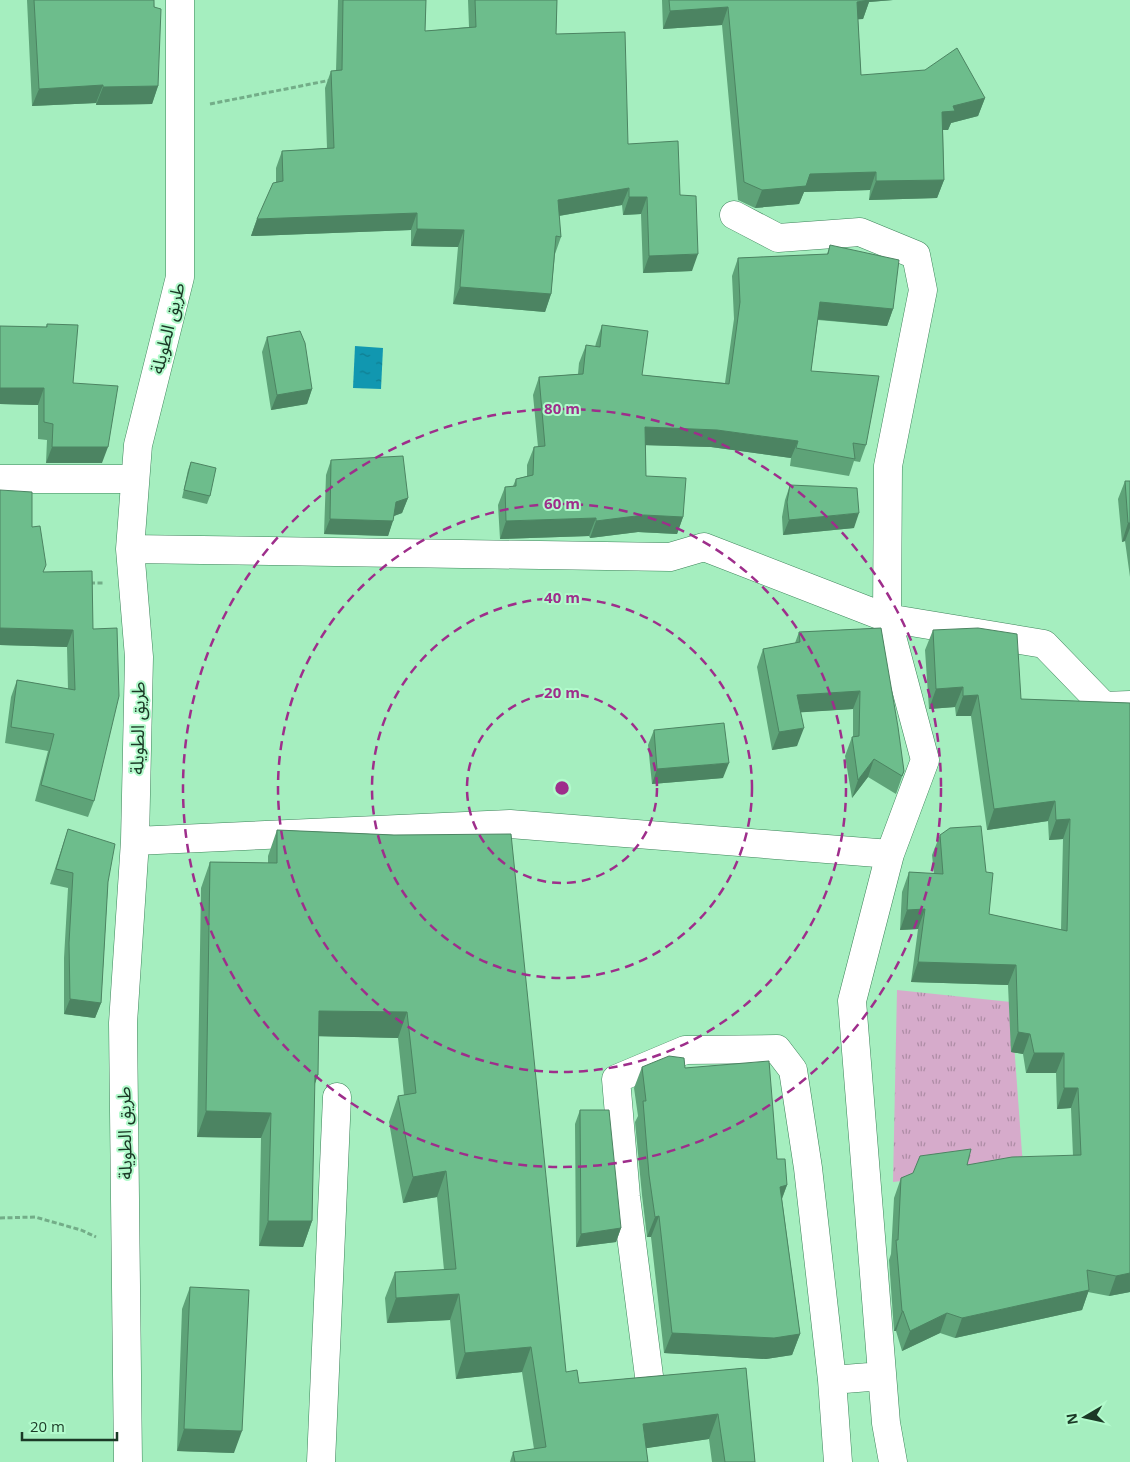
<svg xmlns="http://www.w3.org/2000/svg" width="1130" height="1462" font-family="'Open Sans','Noto Sans Arabic',sans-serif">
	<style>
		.grass { fill: url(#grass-tufts) }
		.water { fill: url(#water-ripples) }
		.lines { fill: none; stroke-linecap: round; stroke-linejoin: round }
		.minor-casing { stroke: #3d845a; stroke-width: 29 }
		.path { stroke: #73ad88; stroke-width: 3; stroke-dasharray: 5 2.5; stroke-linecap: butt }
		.minor { stroke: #fff; stroke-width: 28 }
		.wall { fill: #5ea378 }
		.shaded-wall { fill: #4c8462 }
		.building { fill: #6dbd8c; stroke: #4c8462 }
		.ring { fill: none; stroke: #9e2e8b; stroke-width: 2.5; stroke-dasharray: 9 6 }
		.labels { text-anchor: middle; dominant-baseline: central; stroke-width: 4; stroke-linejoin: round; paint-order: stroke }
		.street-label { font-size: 18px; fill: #1b3926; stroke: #b2fbcc }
		.centre { fill: #9e2e8b; stroke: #b2fbcc; stroke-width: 2.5 }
		.ring-label { font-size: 15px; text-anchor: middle; font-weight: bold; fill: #9e2e8b; stroke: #b2fbcc; stroke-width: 4; stroke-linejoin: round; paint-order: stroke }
	</style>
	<defs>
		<pattern id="grass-tufts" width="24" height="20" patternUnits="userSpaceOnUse" patternTransform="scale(1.25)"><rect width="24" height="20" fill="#d6abcb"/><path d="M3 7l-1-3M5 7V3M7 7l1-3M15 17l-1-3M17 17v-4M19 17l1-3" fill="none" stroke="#ad8ca5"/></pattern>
		<pattern id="water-ripples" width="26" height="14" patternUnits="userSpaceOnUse" patternTransform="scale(1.25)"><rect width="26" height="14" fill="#1197b0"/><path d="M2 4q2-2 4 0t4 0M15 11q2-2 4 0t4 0" fill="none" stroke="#0f7c8f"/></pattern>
	</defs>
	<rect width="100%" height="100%" fill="#a5eebf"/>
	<path class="grass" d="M 897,990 L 1011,1002 L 1023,1167 L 893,1182 Z"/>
	<path class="water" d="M 355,346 L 383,348 L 381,389 L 353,388 Z"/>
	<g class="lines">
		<g class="minor-casing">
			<path id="minor" d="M 734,215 L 778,238 L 860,232 L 916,255 L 923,290 L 888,466 L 887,618 L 925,760 L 890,854
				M 0,479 L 135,479
				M 130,549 L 670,557 L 704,547 L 887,618 L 1044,644 L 1104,706 L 1130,705
				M 135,841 L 510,824 L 890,854 L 852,1001 L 886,1423 L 893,1462
				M 649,1376 L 626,1197 L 616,1079 L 685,1050 L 777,1049 L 793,1070 L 808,1168 L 832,1380
				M 128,1462 L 123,1023 L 135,841 L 139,657 L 130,549 L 138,445 L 180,277 L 180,0
				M 321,1462 L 337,1097
				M 838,1462 L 832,1380 L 882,1376"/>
		</g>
		<path class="path" d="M 210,104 L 331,80
			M 90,583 L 103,583
			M 0,1218 L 35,1217 L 81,1230 L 96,1237"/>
		<use href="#minor" class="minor"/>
	</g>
	<path class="wall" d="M 27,0 L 154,0 L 158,86 L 152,104 L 96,105 L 96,103 L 32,106 Z
		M 338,0 L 426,0 L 425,31 L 469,27 L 468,0 L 557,0 L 556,34 L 628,144 L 680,195 L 692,271 L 643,273 L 641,214 L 623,215 L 622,205 L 559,216 L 561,237 L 555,254 L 551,294 L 545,312 L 453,304 L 458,247 L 411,246 L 411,230 L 251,236 L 257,219 L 276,182 L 276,168 L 282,151 L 327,148 L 325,88 L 331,71 L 336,71 Z
		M 662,0 L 893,0 L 869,2 L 863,19 L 858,19 L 861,75 L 985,98 L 978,116 L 951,123 L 948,130 L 943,130 L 944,180 L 937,198 L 869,200 L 870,190 L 804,192 L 799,204 L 755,208 L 738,200 L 722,25 L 663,29 Z
		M 830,245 L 893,309 L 887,326 L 818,320 L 811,371 L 866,445 L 860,462 L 854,461 L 849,476 L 790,466 L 791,458 L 711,447 L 646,445 L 646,476 L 683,517 L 677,534 L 638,532 L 590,538 L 589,536 L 500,539 L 498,505 L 505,487 L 513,486 L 516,479 L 527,476 L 527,465 L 534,447 L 538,447 L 533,395 L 539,377 L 578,374 L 579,363 L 586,345 L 595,347 L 596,343 L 602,325 L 642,375 L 725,383 L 734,319 L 732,276 L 738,258 L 827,254 Z
		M 47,324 L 73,383 L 102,463 L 46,463 L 47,440 L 38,439 L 38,405 L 0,404 L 0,326 L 46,327 Z
		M 267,337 L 312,389 L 307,404 L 271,410 L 262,352 Z
		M 331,460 L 408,498 L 402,513 L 394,516 L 388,536 L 324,534 L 326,475 Z
		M 191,462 L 210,496 L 207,504 L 182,498 L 188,470 Z
		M 1125,481 L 1130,481 L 1130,577 L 1125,541 L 1122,542 L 1118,499 Z
		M 790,485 L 854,528 L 783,535 L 782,517 L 785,500 Z
		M 0,490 L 32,527 L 43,572 L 92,571 L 94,801 L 88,817 L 35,801 L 48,751 L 5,743 L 11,697 L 17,680 L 68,689 L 67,647 L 0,645 Z
		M 881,628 L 904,771 L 896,794 L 868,777 L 852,798 L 845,756 L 852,737 L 853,737 L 853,709 L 801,712 L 797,746 L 772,750 L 757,667 L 763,649 L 795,643 L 799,632 Z
		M 933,630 L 1021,699 L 1130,703 L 1130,1292 L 1109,1296 L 1088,1292 L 1082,1310 L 955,1338 L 940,1333 L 902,1351 L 896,1331 L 894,1331 L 889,1260 L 891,1254 L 894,1198 L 901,1178 L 967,1165 L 1073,1156 L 1071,1108 L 1057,1109 L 1056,1073 L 1026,1073 L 1023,1054 L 1011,1052 L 1008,985 L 911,982 L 918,929 L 900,930 L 902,892 L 909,872 L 934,874 L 932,855 L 940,835 L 989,914 L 1061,930 L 1063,839 L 1049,840 L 1048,821 L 987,830 L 971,716 L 956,716 L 955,707 L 929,709 L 925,650 Z
		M 654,730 L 723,778 L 652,784 L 648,745 Z
		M 68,829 L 108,882 L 101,1003 L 95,1018 L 64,1014 L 64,958 L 68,888 L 50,884 Z
		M 277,830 L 394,835 L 566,1372 L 579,1383 L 746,1368 L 755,1462 L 712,1462 L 709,1439 L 646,1448 L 648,1462 L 510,1462 L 513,1452 L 534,1449 L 522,1372 L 456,1379 L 450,1320 L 387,1323 L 385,1298 L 395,1272 L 444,1270 L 437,1197 L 403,1203 L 389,1122 L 398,1096 L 404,1095 L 398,1038 L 318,1036 L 318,1075 L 314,1085 L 312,1221 L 303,1247 L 259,1246 L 261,1138 L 197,1137 L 201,888 L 210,862 L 268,863 L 268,856 Z
		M 642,1067 L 685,1068 L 777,1159 L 787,1185 L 782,1199 L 800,1334 L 792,1355 L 766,1359 L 664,1353 L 651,1237 L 647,1237 L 642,1195 L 635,1122 L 638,1116 L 634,1088 Z
		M 580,1110 L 621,1228 L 616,1242 L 576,1247 L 575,1124 Z
		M 190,1287 L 234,1453 L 177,1451 L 182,1309 Z"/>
	<path class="shaded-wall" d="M 862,0 L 893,0 L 869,2 L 863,19 L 850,20 L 857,2 Z
		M 728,7 L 722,25 L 663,29 L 670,11 Z
		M 103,85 L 96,103 L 32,106 L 39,89 Z
		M 158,86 L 152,104 L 96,105 L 103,87 Z
		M 985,98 L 978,116 L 951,123 L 948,130 L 936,130 L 942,112 L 953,106 Z
		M 876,172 L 870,190 L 804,192 L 799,204 L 755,208 L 762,190 L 810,174 Z
		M 944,180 L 937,198 L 869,200 L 876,181 Z
		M 629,188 L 622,205 L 552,217 L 558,200 Z
		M 629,197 L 647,197 L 641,214 L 623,215 Z
		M 417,213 L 411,230 L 251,236 L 257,219 Z
		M 417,229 L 464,230 L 458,247 L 411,246 Z
		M 698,254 L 692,271 L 643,273 L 649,256 Z
		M 460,287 L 551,294 L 545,312 L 453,304 Z
		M 820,302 L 893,309 L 887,326 L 814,319 Z
		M 0,388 L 44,388 L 38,405 L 0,404 Z
		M 312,389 L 307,404 L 271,410 L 277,395 Z
		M 645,427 L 717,430 L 798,441 L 791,458 L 711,447 L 639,445 Z
		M 52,447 L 108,447 L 102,463 L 46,463 Z
		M 408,498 L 402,513 L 391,517 L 396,502 Z
		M 859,513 L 854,528 L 783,535 L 789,520 Z
		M 644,515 L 683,517 L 677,534 L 638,532 L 590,538 L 596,521 Z
		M 596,518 L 589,536 L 500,539 L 506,521 Z
		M 330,519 L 393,521 L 388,536 L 324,534 Z
		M 1128,523 L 1130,523 L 1130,528 L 1125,541 L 1122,542 Z
		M 0,628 L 73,630 L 67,647 L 0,645 Z
		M 963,687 L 955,707 L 929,709 L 936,689 Z
		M 860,691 L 853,709 L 791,713 L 797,695 Z
		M 978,695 L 971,716 L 956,716 L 963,696 Z
		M 804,728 L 797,746 L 772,750 L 779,732 Z
		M 874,759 L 868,777 L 852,798 L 858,780 Z
		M 729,763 L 723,778 L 652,784 L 657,769 Z
		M 1055,801 L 1048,821 L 987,830 L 994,809 Z
		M 1070,819 L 1063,839 L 1049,840 L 1056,820 Z
		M 925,909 L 918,929 L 900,930 L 907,910 Z
		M 918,962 L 1016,965 L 1008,985 L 911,982 Z
		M 70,999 L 101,1003 L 95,1018 L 64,1014 Z
		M 319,1011 L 407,1012 L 398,1038 L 309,1036 Z
		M 1018,1032 L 1030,1034 L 1023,1054 L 1011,1052 Z
		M 1034,1053 L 1064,1053 L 1056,1073 L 1026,1073 Z
		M 315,1075 L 318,1075 L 309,1101 Z
		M 1064,1088 L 1078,1088 L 1071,1108 L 1057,1109 Z
		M 206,1111 L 271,1113 L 261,1138 L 197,1137 Z
		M 446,1171 L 437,1197 L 403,1203 L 413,1177 Z
		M 787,1185 L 779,1206 L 780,1187 Z
		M 659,1216 L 651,1237 L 647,1237 L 655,1217 Z
		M 268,1221 L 312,1221 L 303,1247 L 259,1246 Z
		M 621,1228 L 616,1242 L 576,1247 L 581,1234 Z
		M 1130,1273 L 1130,1292 L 1109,1296 L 1116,1276 Z
		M 1089,1290 L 1082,1310 L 955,1338 L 962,1318 Z
		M 459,1294 L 450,1320 L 387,1323 L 396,1298 Z
		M 902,1311 L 903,1311 L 896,1331 L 894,1331 Z
		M 947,1313 L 940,1333 L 902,1351 L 910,1331 Z
		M 672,1333 L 800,1334 L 792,1355 L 766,1359 L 664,1353 Z
		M 531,1347 L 522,1372 L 456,1379 L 465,1353 Z
		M 718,1414 L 709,1439 L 634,1450 L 643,1424 Z
		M 184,1429 L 242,1431 L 234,1453 L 177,1451 Z"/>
	<path class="building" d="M 34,0 L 154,0 L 154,7 L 161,9 L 158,86 L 103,87 L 103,85 L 39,89 Z
		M 343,0 L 426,0 L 425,31 L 476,27 L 475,0 L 557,0 L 556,34 L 625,32 L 628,144 L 678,141 L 680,195 L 696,196 L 698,254 L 649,256 L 647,197 L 629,197 L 629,188 L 558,200 L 561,237 L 556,236 L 551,294 L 460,287 L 464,230 L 417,229 L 417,213 L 257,219 L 273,183 L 283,181 L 282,151 L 334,148 L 331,71 L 342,70 Z
		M 669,0 L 869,0 L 857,2 L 861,75 L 925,70 L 957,48 L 985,98 L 953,106 L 955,111 L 942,112 L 944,180 L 876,181 L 876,172 L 810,174 L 806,186 L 762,190 L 744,182 L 728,7 L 670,11 Z
		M 830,245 L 899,260 L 893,309 L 820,302 L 811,371 L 879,376 L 866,445 L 853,443 L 855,459 L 796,448 L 798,441 L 717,430 L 645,427 L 646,476 L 686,478 L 683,517 L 644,515 L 596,521 L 596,518 L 506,521 L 505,487 L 516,486 L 516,479 L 533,475 L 534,447 L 545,446 L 539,377 L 583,374 L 586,345 L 600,347 L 602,325 L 648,331 L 642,375 L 729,384 L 740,302 L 738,258 L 828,254 Z
		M 47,324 L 78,325 L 73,383 L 118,386 L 108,447 L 52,447 L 53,424 L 44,422 L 44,388 L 0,388 L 0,326 L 47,327 Z
		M 300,331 L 305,343 L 312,389 L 277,395 L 267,337 Z
		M 403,456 L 408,498 L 396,502 L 393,521 L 330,519 L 331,460 Z
		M 191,462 L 216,468 L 210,496 L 184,490 Z
		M 1125,481 L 1130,481 L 1130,523 L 1128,523 Z
		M 790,485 L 857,488 L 859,513 L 789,520 L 787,502 Z
		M 0,490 L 32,492 L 32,527 L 40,526 L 46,565 L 43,572 L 92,571 L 93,629 L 117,628 L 119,696 L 94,801 L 41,785 L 54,734 L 11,727 L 17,680 L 75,690 L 73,630 L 0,628 Z
		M 881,628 L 898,727 L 904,771 L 902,776 L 874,759 L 858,780 L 852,737 L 859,736 L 860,691 L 797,695 L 804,728 L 779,732 L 763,649 L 800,642 L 799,632 Z
		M 978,628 L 1017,634 L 1021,699 L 1130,703 L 1130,1273 L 1116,1276 L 1087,1270 L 1089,1290 L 962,1318 L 947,1313 L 910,1331 L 903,1311 L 902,1311 L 896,1240 L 898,1240 L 901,1178 L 913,1173 L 920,1156 L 971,1149 L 967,1165 L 1012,1157 L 1081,1155 L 1078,1088 L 1064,1088 L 1064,1053 L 1034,1053 L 1030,1034 L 1018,1032 L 1016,965 L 918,962 L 925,909 L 907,910 L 909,872 L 943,874 L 940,835 L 950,828 L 981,826 L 986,872 L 993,873 L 989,914 L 1067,931 L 1070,819 L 1056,820 L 1055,801 L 994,809 L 978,695 L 963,696 L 963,687 L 936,689 L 933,630 Z
		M 724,723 L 729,763 L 657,769 L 654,730 Z
		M 68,829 L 115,844 L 108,882 L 101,1003 L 70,999 L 69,943 L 73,873 L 56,869 Z
		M 277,830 L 394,835 L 511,834 L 566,1372 L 577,1370 L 579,1383 L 746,1368 L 755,1462 L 725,1462 L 718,1414 L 643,1424 L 648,1462 L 515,1462 L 513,1452 L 546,1447 L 531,1347 L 465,1353 L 459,1294 L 396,1298 L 395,1272 L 456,1269 L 446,1171 L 413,1177 L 398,1096 L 416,1093 L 407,1012 L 319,1011 L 318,1075 L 315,1075 L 312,1221 L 268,1221 L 271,1113 L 206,1111 L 210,862 L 277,863 Z
		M 669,1056 L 684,1058 L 685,1068 L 769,1061 L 777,1159 L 785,1159 L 787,1185 L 780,1187 L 800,1334 L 774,1338 L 672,1333 L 659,1216 L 655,1217 L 649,1175 L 643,1101 L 646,1101 L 642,1067 Z
		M 580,1110 L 609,1110 L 621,1228 L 581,1234 Z
		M 190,1287 L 249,1290 L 242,1431 L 184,1429 Z"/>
	<g class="ring">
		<circle cx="562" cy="788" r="95"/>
		<circle cx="562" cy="788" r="190"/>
		<circle cx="562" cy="788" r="284"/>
		<circle cx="562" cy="788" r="379"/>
	</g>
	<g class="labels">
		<g class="street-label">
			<text transform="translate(167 328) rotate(-76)">طريق الطويلة</text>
			<text transform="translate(137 728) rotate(-89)">طريق الطويلة</text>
			<text transform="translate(124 1133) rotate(-91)">طريق الطويلة</text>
		</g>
	</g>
	<circle cx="562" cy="788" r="8" class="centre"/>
	<g class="ring-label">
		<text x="562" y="414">80 m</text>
		<text x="562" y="509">60 m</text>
		<text x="562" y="603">40 m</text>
		<text x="562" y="698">20 m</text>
	</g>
	<g transform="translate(1085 1417) rotate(261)" stroke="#b2fbcc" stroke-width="4" paint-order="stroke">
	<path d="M0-4L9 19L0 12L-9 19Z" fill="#1b3926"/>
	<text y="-8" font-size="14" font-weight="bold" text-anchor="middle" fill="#1b3926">N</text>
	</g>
	<path d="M22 1432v8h95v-8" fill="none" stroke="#1b3926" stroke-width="2.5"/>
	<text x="30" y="1432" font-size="15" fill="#1b3926" stroke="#b2fbcc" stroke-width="4" paint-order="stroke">20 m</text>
</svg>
